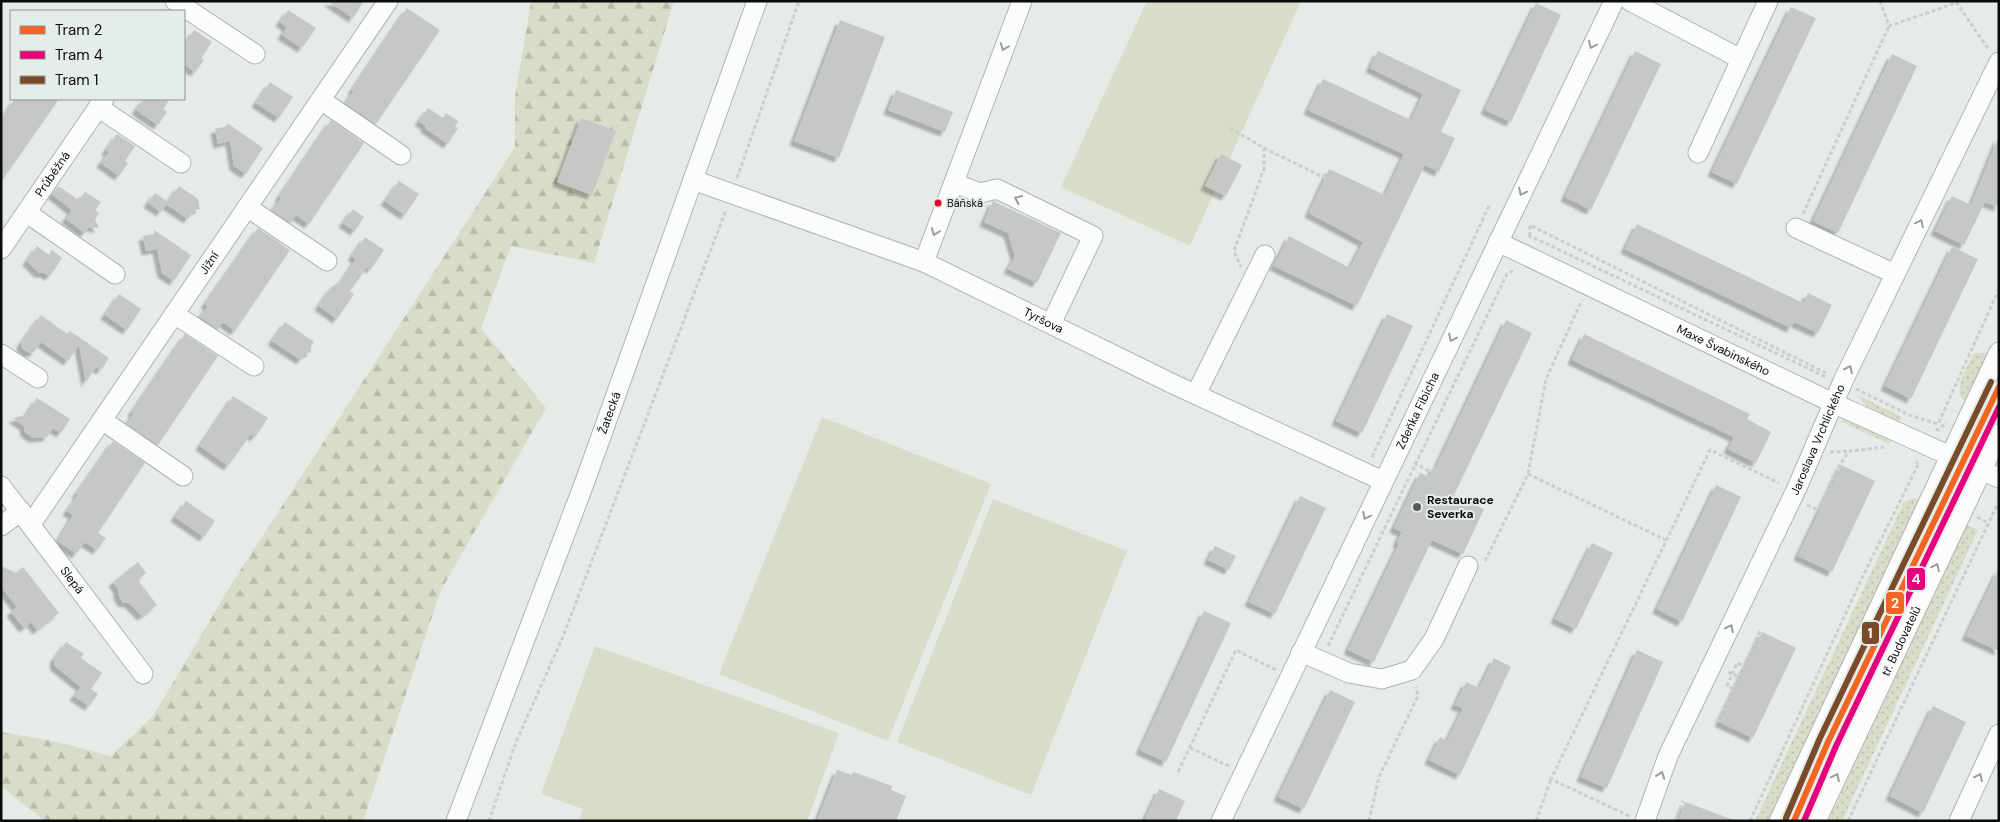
<svg xmlns="http://www.w3.org/2000/svg" width="2000" height="822" font-family="'DM Sans',sans-serif">
	<style>
		.grass { fill: url(#grass-dots) }
		.forest { fill: url(#forest-firs) }
		.park { fill: #d9dcc8 }
		.building { fill: #c5c8c5; filter: url(#shadow) }
		.lines { fill: none; stroke-linecap: round; stroke-linejoin: round }
		.minor-casing { stroke: #b0b4b2; stroke-width: 21 }
		.path { stroke: #cccdcd; stroke-width: 3; stroke-dasharray: 4 2.5; stroke-linecap: butt }
		.minor { stroke: #fbfcfc; stroke-width: 19 }
		.tram-1-casing { stroke: #e4ede7; stroke-width: 10 }
		.tram-2-casing { stroke: #e4ede7; stroke-width: 10 }
		.tram-3-casing { stroke: #e4ede7; stroke-width: 10 }
		.tram-1 { stroke: #f26522; stroke-width: 6 }
		.tram-2 { stroke: #e5007d; stroke-width: 6 }
		.tram-3 { stroke: #7a4b2a; stroke-width: 6 }
		.oneway { stroke: #9b9c9c }
		.bus-dot { fill: #e4002b; stroke: #e4ede7; stroke-width: 2 }
		.poi-dot { fill: #575a58; stroke: #e4ede7; stroke-width: 2 }
		.labels { text-anchor: middle; dominant-baseline: central; stroke-width: 4; stroke-linejoin: round; paint-order: stroke }
		.bus-label { font-size: 11px; fill: #0a0c0b; stroke: #e4ede7; text-anchor: start }
		.street-label { font-size: 12px; fill: #0a0c0b; stroke: #e4ede7 }
		.poi-label { font-size: 12px; font-weight: bold; fill: #0a0c0b; stroke: #e4ede7; text-anchor: start }
		.line-badge { stroke: #e4ede7; stroke-width: 2 }
		.badge-label { font-size: 14px; text-anchor: middle; font-weight: bold; fill: #fff }
	</style>
	<defs>
		<pattern id="grass-dots" width="8" height="8" patternUnits="userSpaceOnUse" patternTransform="scale(1.25)"><rect width="8" height="8" fill="#d9dcc8"/><path d="M2 2h.1M6 6h.1" fill="none" stroke="#b9bcaa" stroke-width="1.8" stroke-linecap="round"/></pattern>
		<pattern id="forest-firs" width="22" height="20" patternUnits="userSpaceOnUse" patternTransform="scale(1.25)"><rect width="22" height="20" fill="#d9dcc8"/><path d="M5 1l3.5 6h-7zM16 11l3.5 6h-7z" fill="#b9bcaa"/></pattern>
		<filter id="shadow"><feDropShadow dx="-4.5" dy="4.5" stdDeviation="1" flood-color="#0004"/></filter>
	</defs>
	<rect width="100%" height="100%" fill="#e6ebe8"/>
	<path class="grass" d="M 1974,353 L 1990,353 L 1967,402 C 1949,392 1968,367 1974,353 Z
		M 1858,395 L 1902,417 L 1899,422 L 1866,406 Z
		M 1849,418 L 1893,437 L 1889,444 L 1840,421 Z
		M 1914,498 L 1919,500 L 1769,821 L 1755,821 L 1904,502 Z
		M 1967,525 L 1978,530 L 1842,821 L 1828,821 Z"/>
	<path class="forest" d="M 531,1 L 674,1 L 594,263 L 511,246 L 481,328 L 546,408 L 441,590 L 363,821 L 45,821 L 1,786 L 1,732 L 53,741 L 111,756 L 153,716 L 234,580 L 515,147 L 515,97 Z"/>
	<path class="park" d="M 1147,1 L 1301,1 L 1190,246 L 1061,187 Z
		M 822,417 L 991,484 L 888,741 L 719,674 Z
		M 993,499 L 1127,551 L 1031,795 L 897,742 Z
		M 595,646 L 839,733 L 807,821 L 579,821 L 583,809 L 541,794 Z"/>
	<path class="building" d="M 328,1 L 364,1 L 353,18 Z
		M 1536,3 L 1561,15 L 1511,122 L 1485,110 Z
		M 1791,7 L 1816,18 L 1737,184 L 1712,172 Z
		M 407,8 L 440,30 L 376,124 L 345,103 L 354,91 L 352,90 Z
		M 288,10 L 316,28 L 302,48 L 282,35 L 287,27 L 280,22 Z
		M 840,20 L 885,37 L 839,158 L 794,141 Z
		M 194,30 L 212,42 L 201,58 L 204,60 L 195,72 L 184,64 L 184,45 Z
		M 1378,51 L 1461,90 L 1441,132 L 1455,138 L 1439,172 L 1425,165 L 1357,306 L 1274,266 L 1289,236 L 1350,268 L 1363,242 L 1309,213 L 1329,169 L 1385,195 L 1404,154 L 1308,110 L 1323,79 L 1411,120 L 1423,94 L 1370,68 Z
		M 1635,51 L 1661,64 L 1591,210 L 1565,197 Z
		M 1892,54 L 1917,66 L 1838,233 L 1813,221 Z
		M 270,82 L 293,97 L 279,118 L 256,103 Z
		M 896,90 L 953,112 L 945,132 L 888,110 Z
		M 15,99 L 59,99 L 1,182 L 1,120 Z
		M 144,99 L 170,99 L 163,109 L 167,112 L 158,125 L 136,110 Z
		M 428,108 L 443,118 L 446,113 L 458,121 L 455,127 L 458,128 L 448,144 L 425,128 L 426,126 L 419,121 Z
		M 581,118 L 616,131 L 592,195 L 557,182 Z
		M 331,120 L 364,143 L 309,224 L 296,215 L 291,223 L 272,210 L 281,198 L 279,197 Z
		M 227,123 L 263,148 L 246,174 L 234,166 L 230,141 L 218,144 L 215,129 L 227,126 Z
		M 117,134 L 135,146 L 125,161 L 128,163 L 119,176 L 101,163 L 109,152 L 106,150 Z
		M 1999,136 L 1999,207 L 1985,202 L 1964,245 L 1935,231 L 1952,196 L 1971,205 Z
		M 1221,154 L 1242,165 L 1226,196 L 1205,186 Z
		M 399,181 L 419,194 L 405,215 L 385,201 Z
		M 58,186 L 79,200 L 85,192 L 101,202 L 95,210 L 99,213 L 95,219 L 99,228 L 89,227 L 85,233 L 66,219 L 72,210 L 52,194 Z
		M 179,186 L 198,199 L 200,209 L 194,210 L 188,219 L 166,204 L 167,203 L 161,212 L 148,203 L 155,193 L 168,202 Z
		M 993,201 L 1061,233 L 1037,283 L 1008,269 L 1015,256 L 1008,233 L 984,222 Z
		M 353,209 L 364,217 L 355,231 L 343,223 Z
		M 1637,224 L 1803,303 L 1808,293 L 1832,305 L 1818,333 L 1794,322 L 1791,328 L 1625,249 Z
		M 258,228 L 290,250 L 235,331 L 223,322 L 218,329 L 200,317 L 208,306 L 205,304 Z
		M 154,230 L 191,255 L 174,281 L 162,273 L 157,249 L 146,251 L 143,236 L 154,234 Z
		M 365,237 L 384,250 L 371,269 L 367,267 L 350,291 L 354,294 L 337,319 L 319,306 L 330,289 L 337,283 L 340,284 L 356,259 L 352,256 Z
		M 37,246 L 49,255 L 52,250 L 62,258 L 50,276 L 44,273 L 39,273 L 27,261 Z
		M 1952,247 L 1978,259 L 1911,399 L 1885,386 Z
		M 119,294 L 141,309 L 127,330 L 105,315 Z
		M 1387,314 L 1413,326 L 1362,433 L 1336,421 Z
		M 41,315 L 67,334 L 70,331 L 109,358 L 101,370 L 96,367 L 86,382 L 79,345 L 68,361 L 41,342 L 34,352 L 29,353 L 22,348 L 21,343 Z
		M 1506,320 L 1532,333 L 1454,495 L 1484,509 L 1463,554 L 1432,540 L 1374,662 L 1348,650 L 1399,544 L 1397,542 L 1402,532 L 1394,528 L 1420,473 L 1429,477 L 1434,466 L 1436,467 Z
		M 285,322 L 314,342 L 311,346 L 311,352 L 305,354 L 301,360 L 272,341 Z
		M 185,334 L 218,356 L 158,445 L 127,424 L 134,413 L 132,412 Z
		M 1584,334 L 1750,414 L 1747,419 L 1771,432 L 1756,463 L 1728,449 L 1734,437 L 1572,360 Z
		M 233,396 L 268,418 L 255,437 L 251,434 L 228,466 L 200,446 Z
		M 37,398 L 70,419 L 61,433 L 53,428 L 47,437 L 33,438 L 25,432 L 24,426 L 13,418 L 26,415 Z
		M 113,441 L 145,463 L 98,533 L 106,538 L 97,550 L 85,542 L 76,554 L 58,541 L 73,515 L 67,511 L 78,495 L 76,494 Z
		M 1841,465 L 1875,481 L 1832,572 L 1798,556 Z
		M 1716,485 L 1741,497 L 1682,622 L 1657,609 Z
		M 1300,496 L 1326,508 L 1275,614 L 1249,602 Z
		M 186,501 L 215,521 L 204,537 L 175,517 Z
		M 1592,543 L 1613,553 L 1576,629 L 1555,619 Z
		M 1215,546 L 1236,556 L 1229,570 L 1208,560 Z
		M 138,562 L 146,573 L 138,580 L 157,605 L 142,616 L 129,603 L 122,602 L 118,594 L 118,589 L 113,582 Z
		M 1,566 L 16,573 L 23,567 L 59,613 L 37,630 L 31,622 L 24,628 L 11,612 L 17,607 L 1,587 Z
		M 1999,568 L 1999,651 L 1966,636 Z
		M 1204,611 L 1231,623 L 1166,762 L 1140,750 Z
		M 1762,632 L 1796,648 L 1753,738 L 1719,722 Z
		M 66,642 L 84,654 L 81,658 L 102,673 L 91,689 L 98,694 L 89,706 L 74,696 L 81,687 L 55,666 L 54,659 Z
		M 1637,650 L 1663,662 L 1607,788 L 1581,777 Z
		M 1494,658 L 1511,667 L 1460,775 L 1429,760 L 1440,737 L 1447,741 L 1463,708 L 1455,705 L 1466,682 L 1479,688 Z
		M 1330,690 L 1355,702 L 1304,809 L 1278,797 Z
		M 1933,706 L 1966,722 L 1923,813 L 1890,796 Z
		M 837,770 L 852,775 L 853,772 L 865,776 L 892,786 L 891,790 L 906,796 L 896,821 L 817,821 Z
		M 1159,789 L 1185,801 L 1176,821 L 1144,821 Z
		M 1685,802 L 1731,819 L 1731,821 L 1678,821 Z"/>
	<g class="lines">
		<g class="minor-casing">
			<g id="minor">
				<path d="M 175,1 L 255,54"/>
				<path d="M 1630,1 L 1741,59"/>
				<path d="M 321,100 L 401,155"/>
				<path d="M 98,107 L 181,163"/>
				<path d="M 1698,153 L 1768,1"/>
				<path id="s1" d="M 693,180 L 924,262 L 1173,384 L 1383,481"/>
				<path d="M 954,183 L 980,193 L 997,189 L 1093,236 L 1051,324"/>
				<path d="M 247,207 L 327,261"/>
				<path d="M 27,213 L 115,274"/>
				<path d="M 1796,228 L 1895,274"/>
				<path id="s2" d="M 1498,242 L 1833,403 L 1999,478"/>
				<path id="s3" d="M 1,249 L 104,99"/>
				<path d="M 924,262 L 1022,1"/>
				<path d="M 174,314 L 254,366"/>
				<path d="M 1,354 L 38,378"/>
				<path d="M 1196,394 L 1265,255"/>
				<path d="M 102,420 L 183,476"/>
				<path id="s4" d="M 1,486 L 143,674"/>
				<path id="s5" d="M 31,524 L 388,1"/>
				<path d="M 1,526 L 21,511"/>
				<path d="M 1301,652 L 1349,673 L 1382,679 L 1412,670 L 1434,639 L 1468,566"/>
				<path id="s6" d="M 456,821 L 584,484 L 757,1"/>
				<path id="s7" d="M 1221,821 L 1614,1"/>
				<path id="s8" d="M 1645,821 L 1668,756 L 1796,490 L 1843,381 L 1999,62"/>
				<path d="M 1779,821 L 1999,352"/>
				<path id="s9" d="M 1816,821 L 1999,434"/>
				<path d="M 1959,821 L 1999,734"/>
			</g>
		</g>
		<path class="path" d="M 1880,1 L 1889,26 L 1956,3
			M 1956,2 L 1989,50
			M 1230,128 L 1264,148 L 1264,169 L 1234,251 L 1241,267
			M 1264,148 L 1325,178
			M 737,178 L 799,1
			M 1803,214 L 1889,26
			M 1530,236 L 1530,225 L 1828,374
			M 1529,238 L 1530,236 L 1826,377
			M 1856,389 L 1909,415 L 1938,424 L 1999,289
			M 1936,429 L 1939,430 L 1946,422
			M 1830,452 L 1850,451
			M 1372,457 L 1489,206
			M 1414,463 L 1431,472
			M 1528,474 L 1666,540
			M 1807,505 L 1818,510 L 1837,469 L 1847,454 L 1850,451 L 1884,447
			M 1977,517 L 1988,523
			M 1485,561 L 1528,474 L 1546,379 L 1582,300
			M 1328,646 L 1507,274 L 1516,269
			M 1728,672 L 1739,677 L 1760,631
			M 1733,689 L 1727,686 L 1737,663 L 1744,666
			M 1717,722 L 1739,677
			M 1190,748 L 1229,766
			M 1178,772 L 1236,650 L 1276,670
			M 1629,816 L 1551,779 L 1710,450 L 1779,483
			M 489,821 L 516,742 L 562,639 L 726,210
			M 1369,821 L 1379,777 L 1418,696 L 1416,687
			M 1536,821 L 1551,779
			M 1675,821 L 1683,801
			M 1750,821 L 1862,578 L 1919,463 L 1916,462
			M 1848,821 L 1999,501"/>
		<use href="#minor" class="minor"/>
		<g class="tram-1-casing">
			<path id="tram-1" d="M 1794,821 L 1828,742 L 1999,387"/>
		</g>
		<g class="tram-2-casing">
			<path id="tram-2" d="M 1804,821 L 1836,746 L 1999,407"/>
		</g>
		<g class="tram-3-casing">
			<path id="tram-3" d="M 1786,818 L 1820,738 L 1991,382"/>
		</g>
		<use href="#tram-1" class="tram-1"/>
		<use href="#tram-2" class="tram-2"/>
		<use href="#tram-3" class="tram-3"/>
	</g>
	<defs><path id="oneway-chevron" d="M-2-3.5L2.5 0L-2 3.5" fill="none" stroke-width="1.6" stroke-linecap="round" stroke-linejoin="round" transform="scale(1.25)"/></defs>
	<g class="oneway">
		<use href="#oneway-chevron" transform="translate(1592 45) rotate(116)"/>
		<use href="#oneway-chevron" transform="translate(1004 47) rotate(111)"/>
		<use href="#oneway-chevron" transform="translate(1522 192) rotate(116)"/>
		<use href="#oneway-chevron" transform="translate(1018 199) rotate(-155)"/>
		<use href="#oneway-chevron" transform="translate(1920 223) rotate(-64)"/>
		<use href="#oneway-chevron" transform="translate(935 232) rotate(111)"/>
		<use href="#oneway-chevron" transform="translate(1452 338) rotate(116)"/>
		<use href="#oneway-chevron" transform="translate(1849 369) rotate(-64)"/>
		<use href="#oneway-chevron" transform="translate(1366 516) rotate(116)"/>
		<use href="#oneway-chevron" transform="translate(1936 567) rotate(-65)"/>
		<use href="#oneway-chevron" transform="translate(1730 628) rotate(-64)"/>
		<use href="#oneway-chevron" transform="translate(1661 775) rotate(-70)"/>
		<use href="#oneway-chevron" transform="translate(1836 777) rotate(-65)"/>
		<use href="#oneway-chevron" transform="translate(1979 777) rotate(-65)"/>
	</g>
	<circle class="bus-dot" cx="938" cy="203" r="4.5"/>
	<circle class="poi-dot" cx="1417" cy="507" r="5"/>
	<g class="labels">
		<g class="bus-label">
			<text x="947" y="203">Báňská</text>
		</g>
		<g class="street-label">
			<text stroke="none"><textPath href="#s3" startOffset="91">Průběžná</textPath></text>
			<text stroke="none"><textPath href="#s5" startOffset="316">Jižní</textPath></text>
			<text stroke="none"><textPath href="#s1" startOffset="378">Tyršova</textPath></text>
			<text stroke="none"><textPath href="#s2" startOffset="250">Maxe Švabinského</textPath></text>
			<text stroke="none"><textPath href="#s7" startOffset="455">Zdeňka Fibicha</textPath></text>
			<text stroke="none"><textPath href="#s6" startOffset="436">Žatecká</textPath></text>
			<text stroke="none"><textPath href="#s8" startOffset="419">Jaroslava Vrchlického</textPath></text>
			<text stroke="none"><textPath href="#s4" startOffset="118">Slepá</textPath></text>
			<text stroke="none"><textPath href="#s9" startOffset="199">tř. Budovatelů</textPath></text>
		</g>
		<g class="poi-label">
			<text x="1427" y="500">Restaurace<tspan x="1427" dy="14">Severka</tspan></text>
		</g>
	</g>
	<g class="line-badge">
		<rect x="1906" y="567" width="20" height="24" rx="5" fill="#e5007d"/>
		<rect x="1885" y="591" width="20" height="24" rx="5" fill="#f26522"/>
		<rect x="1861" y="621" width="19" height="24" rx="5" fill="#7a4b2a"/>
	</g>
	<g class="badge-label">
		<text x="1916" y="584">4</text>
		<text x="1895" y="608">2</text>
		<text x="1870" y="638">1</text>
	</g>
	<rect width="2000" height="822" fill="none" stroke="#0a0c0b" stroke-width="5"/>
	<rect x="10" y="10" width="175" height="90" fill="#e4ede7" stroke="#8d938f"/>
	<rect x="20" y="26" width="25" height="8" fill="#f26522" stroke="#8d938f"/>
	<text x="55" y="35" font-size="15" fill="#0a0c0b">Tram 2</text>
	<rect x="20" y="51" width="25" height="8" fill="#e5007d" stroke="#8d938f"/>
	<text x="55" y="60" font-size="15" fill="#0a0c0b">Tram 4</text>
	<rect x="20" y="76" width="25" height="8" fill="#7a4b2a" stroke="#8d938f"/>
	<text x="55" y="85" font-size="15" fill="#0a0c0b">Tram 1</text>
</svg>
